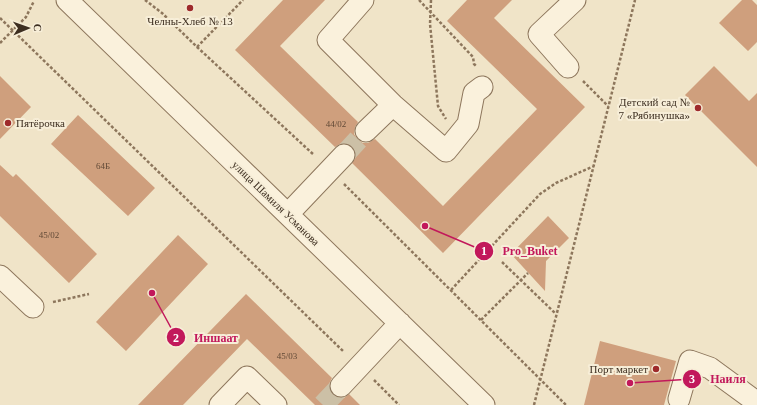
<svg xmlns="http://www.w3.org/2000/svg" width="757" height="405" font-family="'Times New Roman',serif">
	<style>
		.building { fill: #cf9f7d }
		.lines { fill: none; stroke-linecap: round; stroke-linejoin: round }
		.minor-tunnel { stroke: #ccc0a6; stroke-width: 21; stroke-dasharray: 21 10; stroke-linecap: butt }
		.minor-casing { stroke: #8d765c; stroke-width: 23 }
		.path { stroke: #8d765c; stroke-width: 2.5; stroke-dasharray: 3 2; stroke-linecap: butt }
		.minor { stroke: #faf1dc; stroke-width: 21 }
		.poi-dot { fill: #9e2a2b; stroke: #f7eed8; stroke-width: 1.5 }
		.labels { text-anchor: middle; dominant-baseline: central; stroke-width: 4; stroke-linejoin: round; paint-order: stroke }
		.number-label { font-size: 9px; fill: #624a37 }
		.poi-label { font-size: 11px; fill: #3d2e20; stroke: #f7eed8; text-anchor: end }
		.street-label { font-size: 11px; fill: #3d2e20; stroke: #f7eed8 }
		.leader { fill: none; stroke: #c2185b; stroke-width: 1.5 }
		.callout-dot { fill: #c2185b; stroke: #f7eed8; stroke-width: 1.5 }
		.mark-label { font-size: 12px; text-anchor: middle; font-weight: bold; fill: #fff }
		.callout-label { font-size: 12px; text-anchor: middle; font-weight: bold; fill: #c2185b; stroke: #f7eed8; stroke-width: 4; stroke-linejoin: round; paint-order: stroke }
	</style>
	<rect width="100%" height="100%" fill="#f0e4c8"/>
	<path class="building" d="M 283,0 L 325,0 L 280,46 L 358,122 L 355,127 L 354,134 L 358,140 L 363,143 L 368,143 L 375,139 L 443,206 L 537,109 L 447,21 L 467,0 L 512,0 L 494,18 L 585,107 L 443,253 L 352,163 L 356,157 L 356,152 L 353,147 L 346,143 L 340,144 L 335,147 L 235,50 Z
		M 742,0 L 752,0 L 757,5 L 757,42 L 748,51 L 719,23 Z
		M 714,66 L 749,101 L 757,93 L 757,167 L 685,95 Z
		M 0,76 L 31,107 L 0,139 Z
		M 78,115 L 155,188 L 128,216 L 51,144 Z
		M 0,165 L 13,177 L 16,174 L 97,254 L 69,283 L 0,216 Z
		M 548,216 L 569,238 L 546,261 L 545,291 L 511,254 Z
		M 178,235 L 208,264 L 126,351 L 96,322 Z
		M 246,294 L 332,378 L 329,384 L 329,389 L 333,394 L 339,398 L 344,398 L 349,394 L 360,405 L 315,405 L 247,339 L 183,405 L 138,405 Z
		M 600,341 L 676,361 L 664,405 L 584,405 Z"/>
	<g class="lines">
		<path class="minor-tunnel" d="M 344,155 L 366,131
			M 323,405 L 341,386"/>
		<g class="minor-casing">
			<path id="minor" d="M 67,0 L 484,405
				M 363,0 L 328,40 L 393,105 L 446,151 L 468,124 L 474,93 L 482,87
				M 568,67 L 539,34 L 575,0
				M 366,131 L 393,105
				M 288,214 L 344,155
				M 0,276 L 33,307
				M 341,386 L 400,323
				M 679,399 L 690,361 L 710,368 L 751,398
				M 220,405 L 247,377 L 276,405"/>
		</g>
		<path class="path" d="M 145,0 L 162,13 L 197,47 L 314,155
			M 419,0 L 473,57 L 474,64 L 477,67
			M 431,0 L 430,24 L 438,106 L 446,119
			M 0,18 L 344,352
			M 0,43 L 26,17 L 34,1
			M 197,47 L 243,0
			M 583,81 L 608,106
			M 344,184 L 566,405
			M 502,262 L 556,314
			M 451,290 L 540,194 L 556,183 L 594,166
			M 53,302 L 89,294
			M 481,320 L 528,273
			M 374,380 L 399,405
			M 534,405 L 635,0"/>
		<use href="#minor" class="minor"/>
	</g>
	<g class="poi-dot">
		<circle cx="190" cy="8" r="4"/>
		<circle cx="698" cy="108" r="4"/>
		<circle cx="8" cy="123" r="4"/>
		<circle cx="656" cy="369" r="4"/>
	</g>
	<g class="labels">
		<g class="number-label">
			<text x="336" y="124">44/02</text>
			<text x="103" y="166">64Б</text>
			<text x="49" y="235">45/02</text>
			<text x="287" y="356">45/03</text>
		</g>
		<g class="poi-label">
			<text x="190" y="21" text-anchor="middle">Челны-Хлеб № 13</text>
			<text x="690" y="102">Детский сад №<tspan x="690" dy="13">7 «Рябинушка»</tspan></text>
			<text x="16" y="123" text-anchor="start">Пятёрочка</text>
			<text x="648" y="369">Порт маркет</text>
		</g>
		<g class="street-label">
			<text transform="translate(276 203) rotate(44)">улица Шамиля Усманова</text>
		</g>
	</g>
	<path class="leader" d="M425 226L484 251M152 293L176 337M630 383L692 379"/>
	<g class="callout-dot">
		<circle cx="425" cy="226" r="4"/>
		<circle cx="152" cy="293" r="4"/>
		<circle cx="630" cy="383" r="4"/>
		<circle cx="484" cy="251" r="10"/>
		<circle cx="176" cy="337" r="10"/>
		<circle cx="692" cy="379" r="10"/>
	</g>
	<g class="mark-label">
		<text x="484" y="255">1</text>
		<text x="176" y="342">2</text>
		<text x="692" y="383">3</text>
	</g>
	<g class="callout-label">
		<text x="530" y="255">Pro_Buket</text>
		<text x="216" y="342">Иншаат</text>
		<text x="728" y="383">Наиля</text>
	</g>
	<g transform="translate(28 28) rotate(88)" stroke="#f7eed8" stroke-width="3" paint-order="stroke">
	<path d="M0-3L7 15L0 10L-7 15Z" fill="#3d2e20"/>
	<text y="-6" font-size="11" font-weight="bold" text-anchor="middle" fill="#3d2e20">С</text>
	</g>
</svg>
